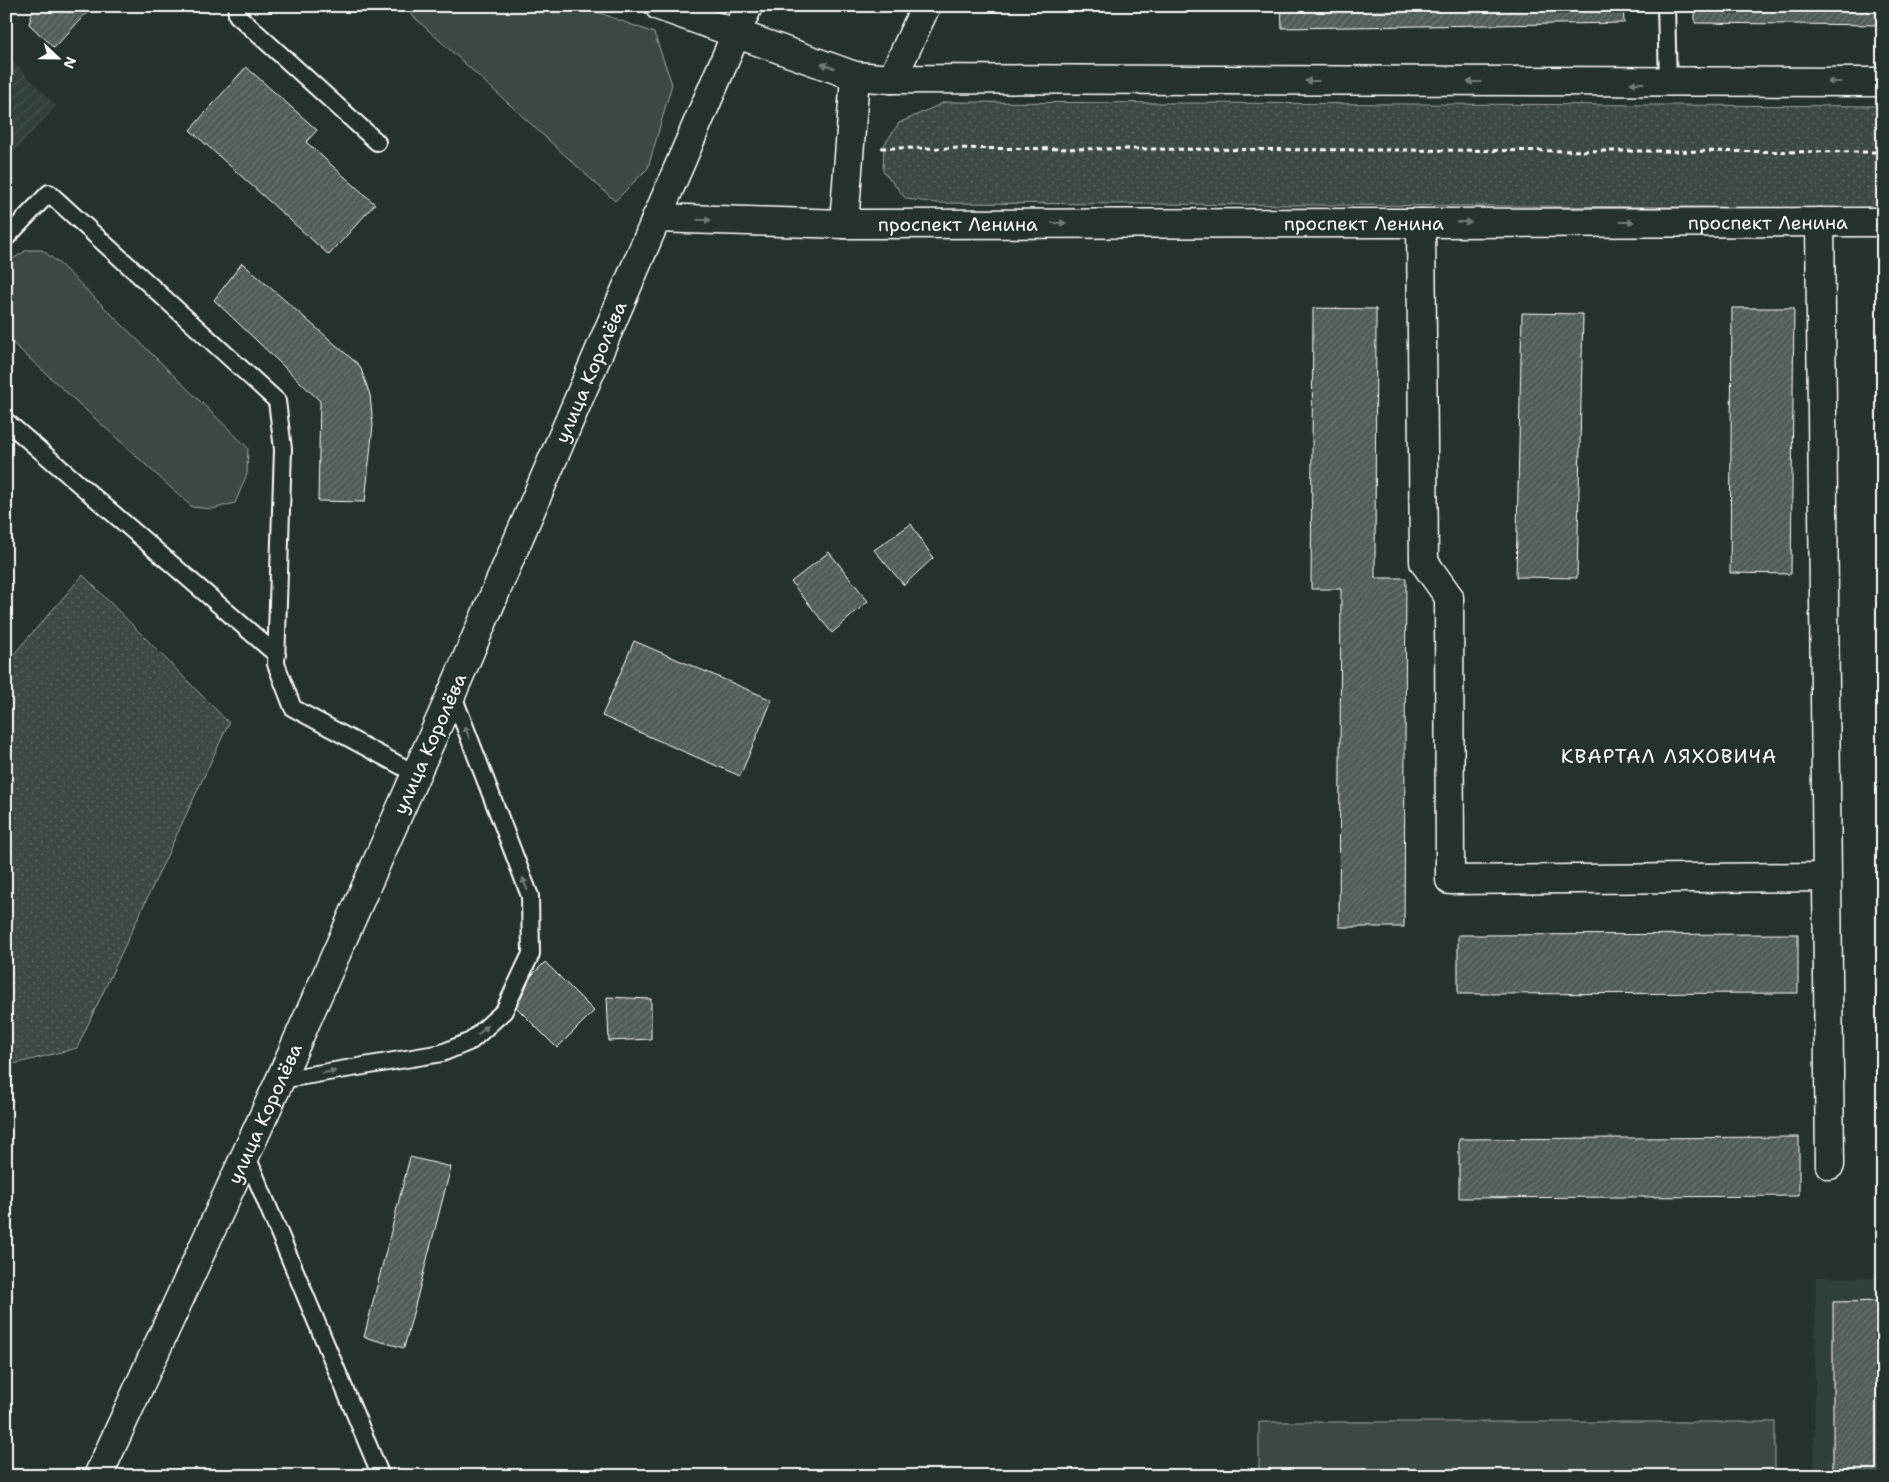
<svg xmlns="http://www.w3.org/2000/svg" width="1889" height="1482" font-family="'Shantell Sans',sans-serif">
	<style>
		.built { fill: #333f3a }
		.industrial { fill: url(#industrial-furrows) }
		.grass { fill: #3e4944; stroke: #9ea4a2 }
		.park { fill: url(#park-dots); stroke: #9ea4a2 }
		.building { fill: url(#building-hatch); stroke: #fff }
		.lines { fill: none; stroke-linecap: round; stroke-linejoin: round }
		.service-casing { stroke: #fff; stroke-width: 20 }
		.minor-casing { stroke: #fff; stroke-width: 31 }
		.tertiary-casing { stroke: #fff; stroke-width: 31 }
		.trunk-casing { stroke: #fff; stroke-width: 31 }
		.path { stroke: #fff; stroke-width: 3; stroke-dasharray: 5 4; stroke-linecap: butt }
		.service { stroke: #26332d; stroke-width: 16 }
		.minor { stroke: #26332d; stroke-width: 28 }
		.tertiary { stroke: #26332d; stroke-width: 28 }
		.trunk { stroke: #26332d; stroke-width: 28 }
		.oneway { fill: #727a76 }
		.labels { text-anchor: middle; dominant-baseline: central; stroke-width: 5; stroke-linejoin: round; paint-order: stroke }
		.street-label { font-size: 19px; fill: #fff; stroke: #26332d }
		.neighbourhood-label { font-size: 20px; letter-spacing: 1px; fill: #fff; stroke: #26332d }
	</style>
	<defs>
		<pattern id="industrial-furrows" width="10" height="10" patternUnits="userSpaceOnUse" patternTransform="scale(1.25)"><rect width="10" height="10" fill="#333f3a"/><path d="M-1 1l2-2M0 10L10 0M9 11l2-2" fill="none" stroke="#47524e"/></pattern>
		<pattern id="park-dots" width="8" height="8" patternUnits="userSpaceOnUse" patternTransform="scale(1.25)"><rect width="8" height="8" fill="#3e4944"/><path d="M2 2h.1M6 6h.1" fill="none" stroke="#5b6460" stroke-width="1.8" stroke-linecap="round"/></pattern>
		<pattern id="building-hatch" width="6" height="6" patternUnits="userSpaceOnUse" patternTransform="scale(1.25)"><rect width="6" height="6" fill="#515c57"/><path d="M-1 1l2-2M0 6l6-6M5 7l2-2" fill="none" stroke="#6b7470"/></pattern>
	</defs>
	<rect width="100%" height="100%" fill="#26332d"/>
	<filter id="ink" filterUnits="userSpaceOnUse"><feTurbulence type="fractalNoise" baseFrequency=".02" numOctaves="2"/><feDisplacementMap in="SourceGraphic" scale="10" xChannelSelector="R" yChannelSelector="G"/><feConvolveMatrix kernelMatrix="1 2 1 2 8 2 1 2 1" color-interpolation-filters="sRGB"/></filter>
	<g filter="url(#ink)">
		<path class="built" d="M 1816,1277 L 1883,1278 L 1883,1476 L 1814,1476 Z"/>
		<path class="industrial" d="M 6,54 L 56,106 L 6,161 Z"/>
		<path class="grass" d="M 402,6 L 581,6 L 654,33 L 672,84 L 648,168 L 615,201 Z
			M 27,250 L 42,250 L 61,265 L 248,448 L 247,474 L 235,503 L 212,509 L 192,507 L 6,337 L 6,266 L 11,260 Z
			M 1259,1422 L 1775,1422 L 1775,1476 L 1259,1476 Z"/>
		<path class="park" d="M 945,102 L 1883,106 L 1883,208 L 937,203 L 906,199 L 883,171 L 884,145 L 899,123 Z
			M 83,575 L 229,723 L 77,1048 L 6,1066 L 6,663 Z"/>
		<path class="building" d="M 34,6 L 93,6 L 54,48 L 29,24 Z
			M 1281,6 L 1623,6 L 1624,23 L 1282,28 Z
			M 1695,6 L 1883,6 L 1883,25 L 1695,23 Z
			M 246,67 L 317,130 L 306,142 L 375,204 L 329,255 L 190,130 Z
			M 242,263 L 360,366 L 370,395 L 373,425 L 365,502 L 318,501 L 320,401 L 214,300 Z
			M 1313,308 L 1376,309 L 1375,578 L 1406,578 L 1404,927 L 1339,927 L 1341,589 L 1311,589 Z
			M 1732,308 L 1794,308 L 1791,574 L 1730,573 Z
			M 1522,313 L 1583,314 L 1577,578 L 1516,577 Z
			M 911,524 L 933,558 L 904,585 L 874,550 Z
			M 829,552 L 868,601 L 832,633 L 791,582 Z
			M 634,641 L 772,700 L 740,776 L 602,716 Z
			M 1798,934 L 1798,993 L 1458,994 L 1458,935 Z
			M 545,962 L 594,1011 L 557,1048 L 508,999 Z
			M 607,997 L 651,999 L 651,1039 L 609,1041 Z
			M 1799,1137 L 1799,1196 L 1459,1198 L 1459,1139 Z
			M 410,1157 L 451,1167 L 404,1348 L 364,1337 Z
			M 1883,1301 L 1883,1476 L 1833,1476 L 1833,1302 Z"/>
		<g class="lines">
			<g class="service-casing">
				<path id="service" d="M 237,6 L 237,15 L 377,142
					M 1666,6 L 1668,83
					M 6,238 L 49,193 L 277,401 L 283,449 L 276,664 L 293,708 L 416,774
					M 6,421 L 277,655
					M 280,1080 L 442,1053 L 471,1041 L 504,1011 L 531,954 L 530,896 L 452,693
					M 246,1154 L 381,1476"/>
			</g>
			<g class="minor-casing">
				<path id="minor" d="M 892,79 L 926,6
					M 1820,222 L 1830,1165
					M 1421,223 L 1424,562 L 1449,597 L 1450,880 L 1827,877
					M 844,224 L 855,76"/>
			</g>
			<g class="tertiary-casing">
				<g id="tertiary">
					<path d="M 659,6 L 855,76 L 892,79 L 1883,82"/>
					<path id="s1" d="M 656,218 L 844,224 L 1883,222"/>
				</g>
			</g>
			<g class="trunk-casing">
				<g id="trunk">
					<path id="s2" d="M 98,1476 L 280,1080 L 452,693 L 748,6"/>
				</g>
			</g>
			<path class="path" d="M 881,148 L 1883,152"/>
			<use href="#service" class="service"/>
			<use href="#minor" class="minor"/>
			<use href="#tertiary" class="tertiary"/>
			<use href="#trunk" class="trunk"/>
		</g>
		<defs><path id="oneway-solid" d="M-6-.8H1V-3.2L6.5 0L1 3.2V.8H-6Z" transform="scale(1.25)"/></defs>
		<g class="oneway">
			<use href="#oneway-solid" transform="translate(828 66) rotate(-161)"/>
			<use href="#oneway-solid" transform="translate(1312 81) rotate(-180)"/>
			<use href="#oneway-solid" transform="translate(1474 82) rotate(-180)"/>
			<use href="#oneway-solid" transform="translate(1834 82) rotate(180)"/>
			<use href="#oneway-solid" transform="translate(1637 83) rotate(-180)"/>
			<use href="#oneway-solid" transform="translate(704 220) rotate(2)"/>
			<use href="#oneway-solid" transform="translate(1464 222)"/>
			<use href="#oneway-solid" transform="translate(1627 222)"/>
			<use href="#oneway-solid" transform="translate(1059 223)"/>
			<use href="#oneway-solid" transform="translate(467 732) rotate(-111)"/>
			<use href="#oneway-solid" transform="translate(525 884) rotate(-111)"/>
			<use href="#oneway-solid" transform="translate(483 1030) rotate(-42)"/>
			<use href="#oneway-solid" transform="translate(329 1072) rotate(-9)"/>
		</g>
	</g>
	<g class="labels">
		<g class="street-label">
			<text stroke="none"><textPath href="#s1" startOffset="1112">проспект Ленина</textPath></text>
			<text stroke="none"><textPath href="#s1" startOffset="708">проспект Ленина</textPath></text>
			<text stroke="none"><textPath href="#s1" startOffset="302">проспект Ленина</textPath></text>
			<text stroke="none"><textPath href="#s2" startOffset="1209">улица Королёва</textPath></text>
			<text stroke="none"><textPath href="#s2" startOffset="804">улица Королёва</textPath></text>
			<text stroke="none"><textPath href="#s2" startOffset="399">улица Королёва</textPath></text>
		</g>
		<g class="neighbourhood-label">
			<text x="1669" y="756">КВАРТАЛ ЛЯХОВИЧА</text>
		</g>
	</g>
	<rect width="1889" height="1482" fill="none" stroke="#26332d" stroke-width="25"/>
	<rect x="12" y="12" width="1864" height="1457" fill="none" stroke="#fff" stroke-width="2" filter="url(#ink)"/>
	<g transform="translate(58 58) rotate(112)" stroke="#26332d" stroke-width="4" paint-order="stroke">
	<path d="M0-4L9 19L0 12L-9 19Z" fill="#ffffff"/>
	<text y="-8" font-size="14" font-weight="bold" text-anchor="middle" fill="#ffffff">N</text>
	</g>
</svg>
